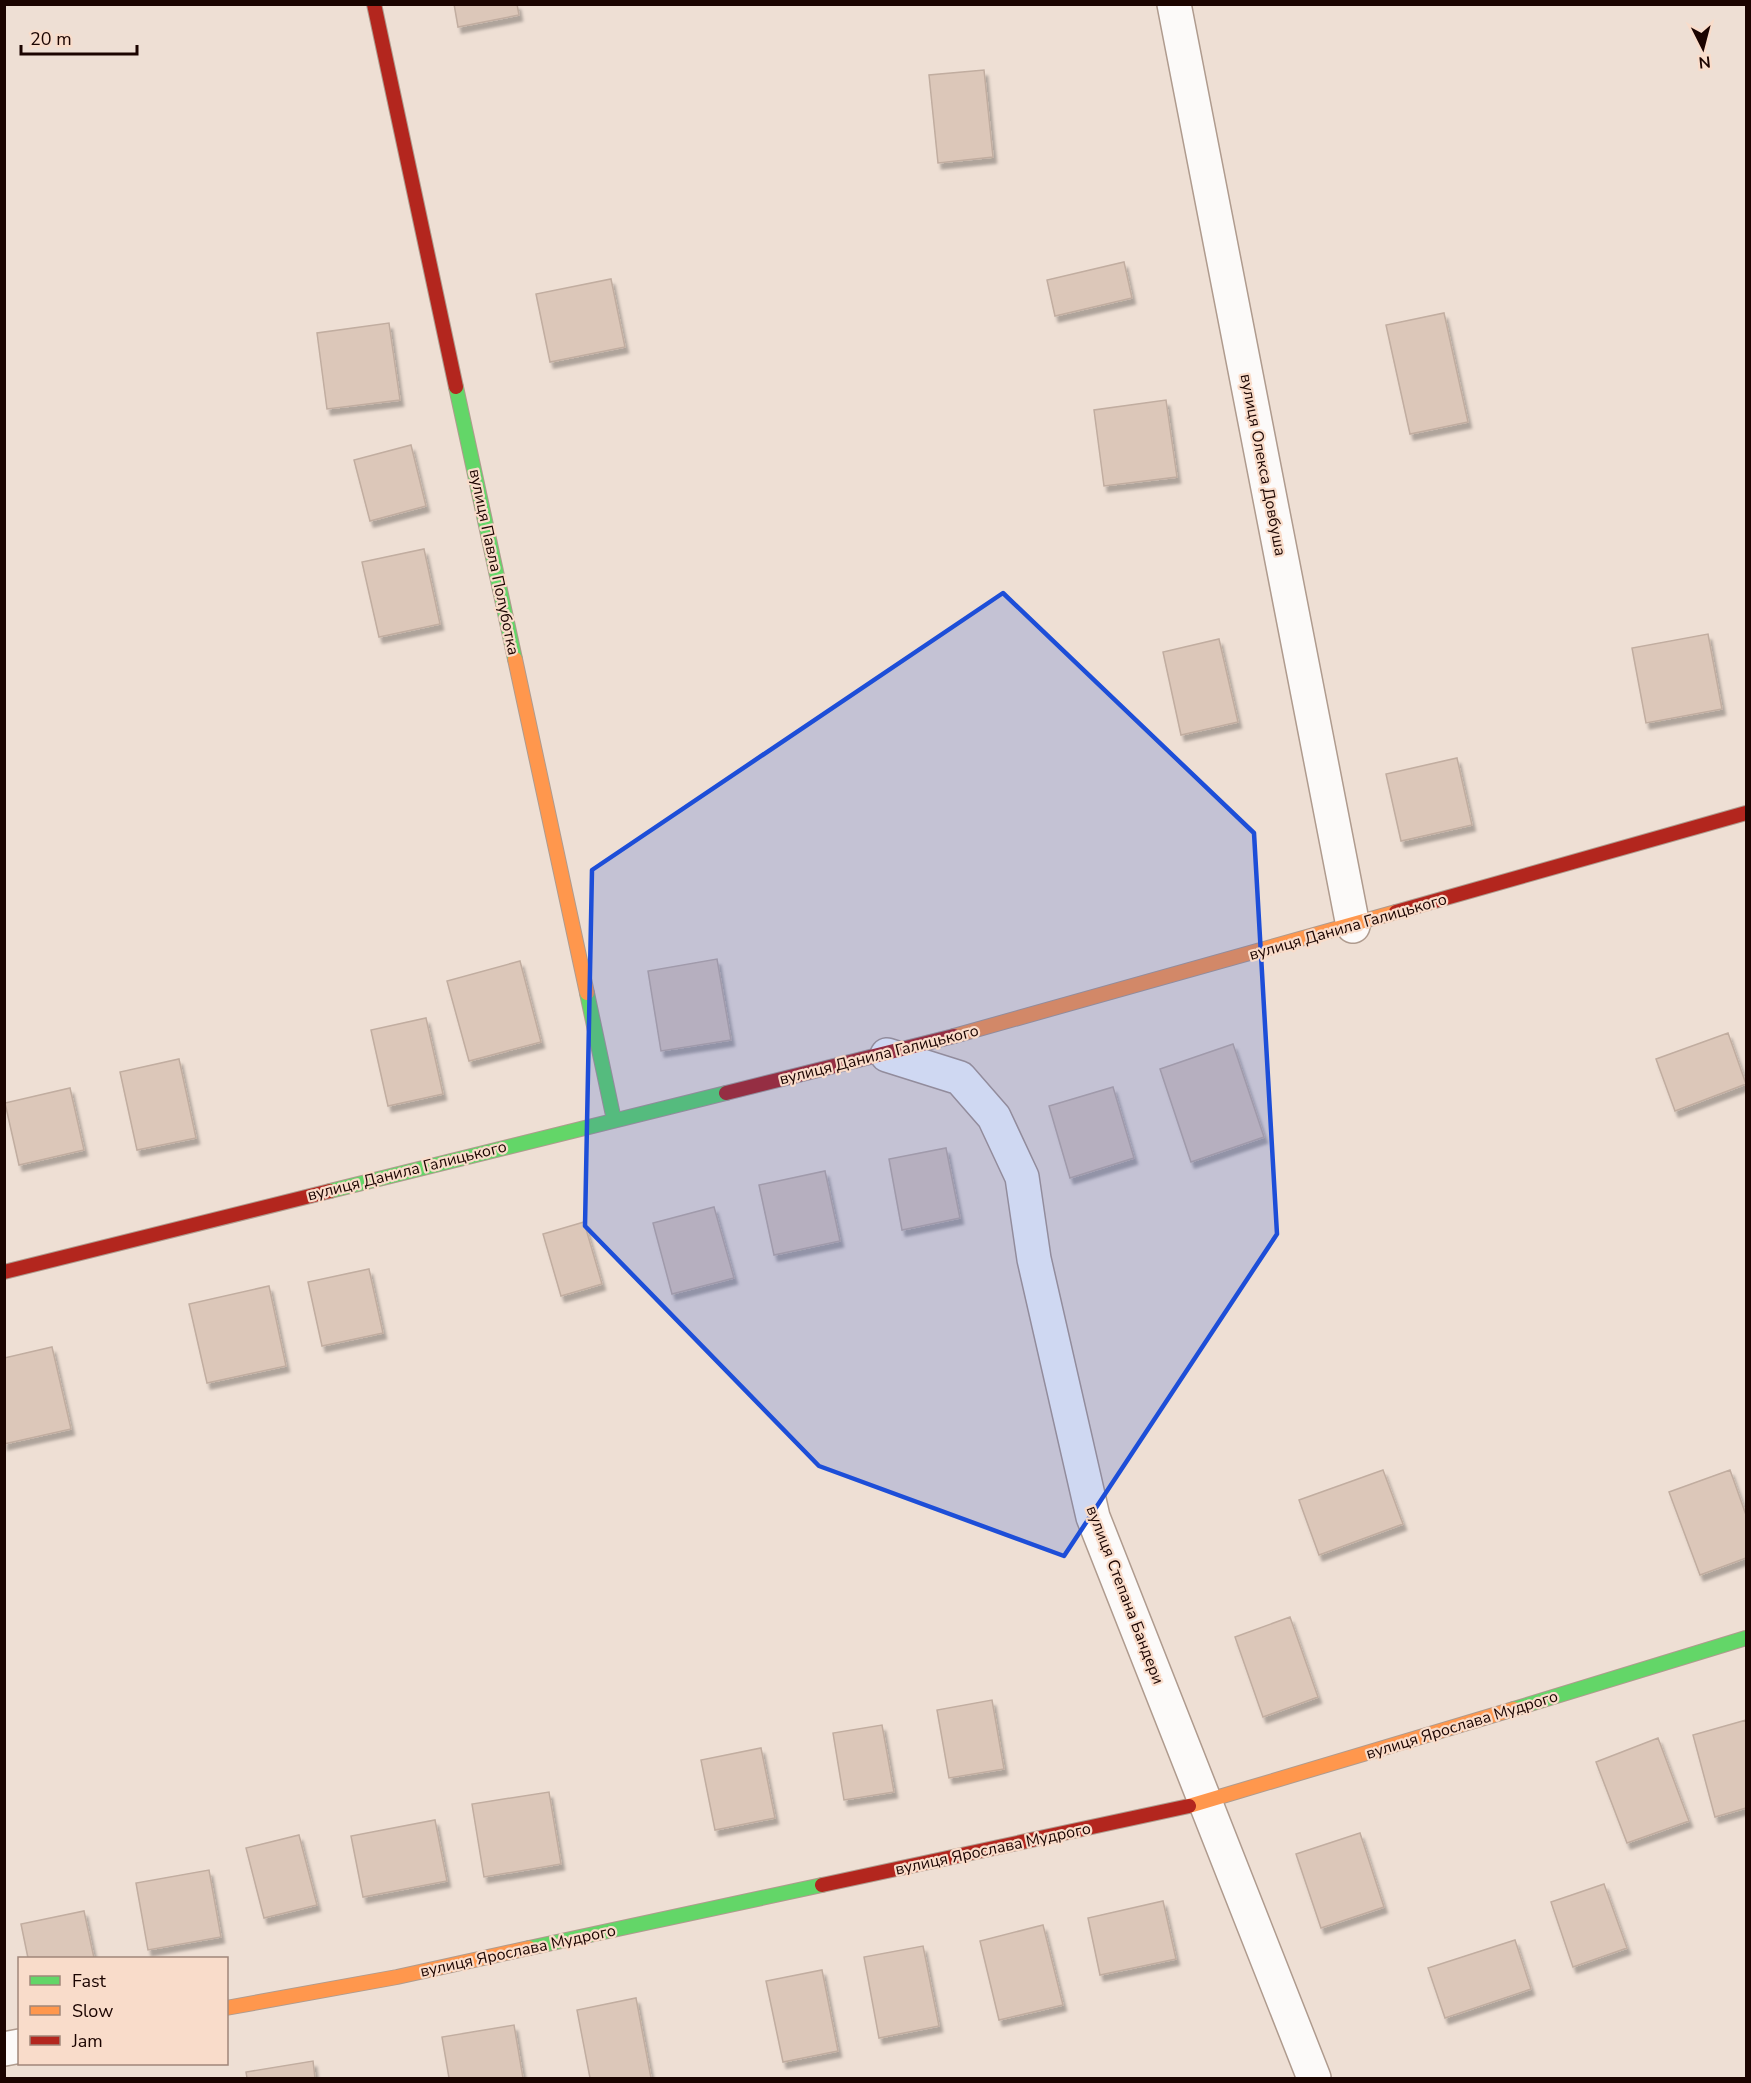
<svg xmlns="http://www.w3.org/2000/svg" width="1751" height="2083" font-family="'Nunito Sans',sans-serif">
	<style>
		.building { fill: #dcc7b9; stroke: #c1ada0; stroke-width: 1.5; filter: url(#shadow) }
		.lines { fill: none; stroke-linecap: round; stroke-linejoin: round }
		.street-casing { stroke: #af9b8e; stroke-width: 36 }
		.fast-casing { stroke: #af9b8e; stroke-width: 16 }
		.slow-casing { stroke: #af9b8e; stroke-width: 16 }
		.jam-casing { stroke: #af9b8e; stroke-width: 16 }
		.street { stroke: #fcfaf9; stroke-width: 33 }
		.fast { stroke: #63d668; stroke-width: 14 }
		.slow { stroke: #ff974d; stroke-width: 14 }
		.jam { stroke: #b3261e; stroke-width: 14 }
		.marked { fill: #1d4ed8; fill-opacity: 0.2; stroke: #1d4ed8; stroke-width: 4.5; stroke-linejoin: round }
		.labels { text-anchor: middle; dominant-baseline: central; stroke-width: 4.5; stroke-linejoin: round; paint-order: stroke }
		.street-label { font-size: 16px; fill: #1b0400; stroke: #f9dcca }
	</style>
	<defs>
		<filter id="shadow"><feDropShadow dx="3.5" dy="6" stdDeviation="1.5" flood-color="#0004"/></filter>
	</defs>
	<rect width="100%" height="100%" fill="#eedfd4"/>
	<path class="building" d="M 454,4 L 517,4 L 519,15 L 458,27 Z
		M 984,70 L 993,157 L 938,163 L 929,75 Z
		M 1124,262 L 1132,298 L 1055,316 L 1047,280 Z
		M 611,279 L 625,347 L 550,362 L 536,294 Z
		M 1444,313 L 1468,422 L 1410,434 L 1386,325 Z
		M 389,323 L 400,400 L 327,409 L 317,333 Z
		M 1166,400 L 1177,477 L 1104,486 L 1094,410 Z
		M 411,445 L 426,506 L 370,521 L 354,460 Z
		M 424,549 L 440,624 L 379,637 L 362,562 Z
		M 1708,634 L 1722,709 L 1646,723 L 1632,648 Z
		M 1219,639 L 1238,722 L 1181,735 L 1163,652 Z
		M 1457,758 L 1472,825 L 1401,841 L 1386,774 Z
		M 717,959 L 731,1040 L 661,1051 L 648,971 Z
		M 520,961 L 541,1042 L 469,1061 L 447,981 Z
		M 426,1018 L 443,1094 L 388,1106 L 371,1030 Z
		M 1728,1033 L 1746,1084 L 1675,1111 L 1656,1059 Z
		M 1233,1044 L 1264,1137 L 1191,1162 L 1160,1069 Z
		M 179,1059 L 196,1138 L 137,1150 L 120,1072 Z
		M 1113,1087 L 1134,1158 L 1070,1178 L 1049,1106 Z
		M 70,1088 L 84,1150 L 19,1165 L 5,1103 Z
		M 946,1148 L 960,1218 L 902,1230 L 889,1159 Z
		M 825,1171 L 840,1241 L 774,1255 L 759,1185 Z
		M 714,1207 L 734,1278 L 672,1294 L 653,1223 Z
		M 584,1222 L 602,1284 L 561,1296 L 543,1234 Z
		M 369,1269 L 383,1333 L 322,1346 L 308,1282 Z
		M 269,1286 L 286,1366 L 207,1383 L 189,1304 Z
		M 52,1347 L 71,1429 L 4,1444 L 4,1358 Z
		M 1383,1470 L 1403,1524 L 1319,1555 L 1299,1500 Z
		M 1730,1470 L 1746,1515 L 1746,1558 L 1700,1575 L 1669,1492 Z
		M 1290,1617 L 1318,1697 L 1263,1717 L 1235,1637 Z
		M 992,1700 L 1004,1769 L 949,1778 L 937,1710 Z
		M 1746,1720 L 1746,1808 L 1715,1817 L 1693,1735 Z
		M 882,1725 L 894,1792 L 844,1800 L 833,1733 Z
		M 1658,1738 L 1689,1821 L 1627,1843 L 1596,1762 Z
		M 761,1748 L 775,1818 L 715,1830 L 701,1760 Z
		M 549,1792 L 561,1864 L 484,1877 L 472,1804 Z
		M 435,1820 L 447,1881 L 363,1897 L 351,1836 Z
		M 1360,1833 L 1384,1907 L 1321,1928 L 1296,1854 Z
		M 299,1835 L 317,1905 L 264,1918 L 246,1848 Z
		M 209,1870 L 221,1937 L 148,1950 L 136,1883 Z
		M 1604,1884 L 1627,1948 L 1573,1967 L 1551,1902 Z
		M 1163,1901 L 1176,1959 L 1100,1975 L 1088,1918 Z
		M 84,1911 L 94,1958 L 28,1958 L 21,1924 Z
		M 1043,1925 L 1063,2005 L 999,2020 L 980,1941 Z
		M 1515,1940 L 1531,1989 L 1445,2018 L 1428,1968 Z
		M 923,1946 L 939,2026 L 879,2038 L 864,1957 Z
		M 822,1970 L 838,2051 L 783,2062 L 766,1981 Z
		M 636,1998 L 651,2078 L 590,2078 L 577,2010 Z
		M 514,2025 L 523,2078 L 449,2078 L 442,2037 Z
		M 313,2061 L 315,2078 L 247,2078 L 246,2072 Z"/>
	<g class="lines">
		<g class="street-casing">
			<path id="street" d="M 1174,4 L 1353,926
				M 887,1055 L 960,1078 L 994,1117 L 1022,1177 L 1034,1259 L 1093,1517 L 1314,2078
				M 4,2049 L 20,2046"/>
		</g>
		<g class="fast-casing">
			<path id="fast" d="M 456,387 L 515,659
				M 587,993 L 614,1120
				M 330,1191 L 726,1093
				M 1514,1709 L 1746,1638
				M 529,1948 L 822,1885"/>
		</g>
		<g class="slow-casing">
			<path id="slow" d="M 515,659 L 587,993
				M 954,1036 L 1396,912
				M 1189,1806 L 1514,1709
				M 226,2008 L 397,1977 L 529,1948"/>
		</g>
		<g class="jam-casing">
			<path id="jam" d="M 374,4 L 456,387
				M 1396,912 L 1746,813
				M 726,1093 L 954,1036
				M 4,1272 L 330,1191
				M 822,1885 L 1189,1806"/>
		</g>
		<use href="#street" class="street"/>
		<use href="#fast" class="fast"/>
		<use href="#slow" class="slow"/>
		<use href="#jam" class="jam"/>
	</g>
	<path class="marked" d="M 1003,593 L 1254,833 L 1277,1234 L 1064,1556 L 819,1466 L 585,1226 L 592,870 Z"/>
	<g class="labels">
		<g class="street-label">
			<text transform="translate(1263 465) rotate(79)">вулиця Олекса Довбуша</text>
			<text transform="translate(494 562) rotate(78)">вулиця Павла Полуботка</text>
			<text transform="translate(1348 927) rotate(-16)">вулиця Данила Галицького</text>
			<text transform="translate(879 1055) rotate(-14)">вулиця Данила Галицького</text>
			<text transform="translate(407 1171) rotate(-14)">вулиця Данила Галицького</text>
			<text transform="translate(1125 1595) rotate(69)">вулиця Степана Бандери</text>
			<text transform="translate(1462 1725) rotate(-17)">вулиця Ярослава Мудрого</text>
			<text transform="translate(993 1849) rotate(-12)">вулиця Ярослава Мудрого</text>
			<text transform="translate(518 1951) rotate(-12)">вулиця Ярослава Мудрого</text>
		</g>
	</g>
	<rect width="1751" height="2083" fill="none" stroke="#1b0400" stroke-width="12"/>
	<rect x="18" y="1957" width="210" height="108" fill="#f9dcca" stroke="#a08679" stroke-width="1.5"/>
	<rect x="30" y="1976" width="30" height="9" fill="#63d668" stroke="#a08679" stroke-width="1.5"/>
	<text x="72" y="1987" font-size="18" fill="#1b0400">Fast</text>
	<rect x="30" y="2006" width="30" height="9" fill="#ff974d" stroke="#a08679" stroke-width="1.5"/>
	<text x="72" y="2017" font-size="18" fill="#1b0400">Slow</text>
	<rect x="30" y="2036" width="30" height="9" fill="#b3261e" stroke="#a08679" stroke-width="1.5"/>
	<text x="72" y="2047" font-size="18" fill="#1b0400">Jam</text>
	<g transform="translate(1703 48) rotate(174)" stroke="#f9dcca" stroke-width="4.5" paint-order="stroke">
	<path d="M0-4.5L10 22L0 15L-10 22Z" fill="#1b0400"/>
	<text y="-9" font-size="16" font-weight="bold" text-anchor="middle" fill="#1b0400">N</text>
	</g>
	<path d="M21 45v9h116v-9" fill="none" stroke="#1b0400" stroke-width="3"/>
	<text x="30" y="45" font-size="18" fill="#1b0400" stroke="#f9dcca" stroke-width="4.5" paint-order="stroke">20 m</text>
</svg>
